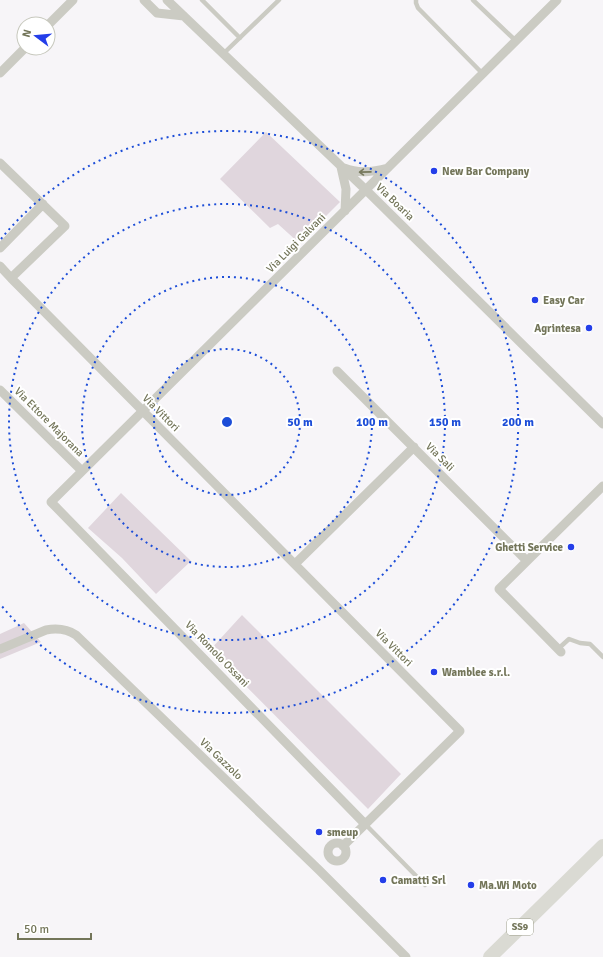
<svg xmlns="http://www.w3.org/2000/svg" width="603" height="957" font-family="Signika,sans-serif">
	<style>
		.grass { fill: #e0d6dd }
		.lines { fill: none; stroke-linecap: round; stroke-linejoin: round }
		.service { stroke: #cbcbc3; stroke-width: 4.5 }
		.minor { stroke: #cbcbc3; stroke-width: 9 }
		.primary { stroke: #dadad3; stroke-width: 14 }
		.oneway { stroke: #77795e }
		.ring { fill: none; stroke: #1d4ed8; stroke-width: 2; stroke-dasharray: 2 4 }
		.poi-dot { fill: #243ee9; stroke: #fff; stroke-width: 1.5 }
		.labels { text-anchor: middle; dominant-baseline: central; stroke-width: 4; stroke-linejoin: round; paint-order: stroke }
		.shield { fill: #fff; stroke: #9d9e8b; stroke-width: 1 }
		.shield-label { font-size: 10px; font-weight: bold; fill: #737559 }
		.poi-label { font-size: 11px; font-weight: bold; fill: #737559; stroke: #fff; text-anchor: start }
		.street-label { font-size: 11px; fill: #737559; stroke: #fff }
		.centre { fill: #1d4ed8; stroke: #fff; stroke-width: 2 }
		.ring-label { font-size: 12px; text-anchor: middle; font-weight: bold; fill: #1d4ed8; stroke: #fff; stroke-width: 4; stroke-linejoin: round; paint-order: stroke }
	</style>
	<rect width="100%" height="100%" fill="#f7f5f8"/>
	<path class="grass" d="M 266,132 L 340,202 L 299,243 L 278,224 L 270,228 L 220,179 Z
		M 121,493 L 191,561 L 156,594 L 122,558 L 88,528 Z
		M 242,615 L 401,774 L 368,809 L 210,650 Z
		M 24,623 L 41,642 L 0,659 L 0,634 Z"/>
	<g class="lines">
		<path class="service" d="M 202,0 L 240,38
			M 416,0 L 416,3 L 418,8 L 483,74
			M 473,0 L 516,41
			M 223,54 L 279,0
			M 558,649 L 569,639 L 580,643 L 590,644 L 603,657
			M 365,824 L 425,885"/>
		<path class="minor" d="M 144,0 L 157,13 L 184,16
			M 167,0 L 366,190 L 603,424
			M 48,25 L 73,0
			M 0,73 L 25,48
			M 0,163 L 65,226 L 11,278 L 460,731 L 343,846
			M 341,167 L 346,189 L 345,211
			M 344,168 C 359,174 372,172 388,168
			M 0,248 L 43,204
			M 0,266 L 11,278
			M 337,371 L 527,561 L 603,486
			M 0,390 L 82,471
			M 527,561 L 499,589 L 561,652
			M 295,564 L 414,447
			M 0,649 L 46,630 C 57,628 67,629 76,635 L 319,870 L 406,957
			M 365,824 L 51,502 L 557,0
			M328 852a9 9 0 1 1 18 0a9 9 0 1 1-18 0Z"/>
		<path class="primary" d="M 490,957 L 603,846"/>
	</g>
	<defs><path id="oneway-shaft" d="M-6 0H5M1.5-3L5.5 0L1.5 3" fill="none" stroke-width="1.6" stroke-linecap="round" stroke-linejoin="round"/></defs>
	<use class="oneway" href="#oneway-shaft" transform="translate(365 172) rotate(179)"/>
	<g class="ring">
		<circle cx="227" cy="422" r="73"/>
		<circle cx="227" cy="422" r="145"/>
		<circle cx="227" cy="422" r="218"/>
		<path d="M1 239A291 291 0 1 1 1 605"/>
	</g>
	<g class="poi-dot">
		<circle cx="434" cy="171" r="4"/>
		<circle cx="535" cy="300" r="4"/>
		<circle cx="589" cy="328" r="4"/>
		<circle cx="571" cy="547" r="4"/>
		<circle cx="434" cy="672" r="4"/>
		<circle cx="319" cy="832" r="4"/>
		<circle cx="383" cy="880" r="4"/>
		<circle cx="471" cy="885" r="4"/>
	</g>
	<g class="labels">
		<rect class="shield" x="507" y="919" width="26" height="16" rx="3"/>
		<g class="shield-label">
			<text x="520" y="927">SS9</text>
		</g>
		<g class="poi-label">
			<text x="442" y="171">New Bar Company</text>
			<text x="543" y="300">Easy Car</text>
			<text x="581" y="328" text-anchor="end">Agrintesa</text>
			<text x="563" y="547" text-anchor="end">Ghetti Service</text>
			<text x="442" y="672">Wamblee s.r.l.</text>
			<text x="327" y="832">smeup</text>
			<text x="391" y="880">Camatti Srl</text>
			<text x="479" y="885">Ma.Wi Moto</text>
		</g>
		<g class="street-label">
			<text transform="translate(395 202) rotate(44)">Via Boaria</text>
			<text transform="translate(296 243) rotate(-45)">Via Luigi Galvani</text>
			<text transform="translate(161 413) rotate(45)">Via Vittori</text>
			<text transform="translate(49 422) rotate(45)">Via Ettore Majorana</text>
			<text transform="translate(440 457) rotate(45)">Via Sali</text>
			<text transform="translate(394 648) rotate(45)">Via Vittori</text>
			<text transform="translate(217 654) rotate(46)">Via Romolo Ossani</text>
			<text transform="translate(221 759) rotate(44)">Via Gazzolo</text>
		</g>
	</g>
	<circle cx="227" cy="422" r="6" class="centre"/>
	<g class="ring-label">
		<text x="300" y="426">50 m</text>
		<text x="372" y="426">100 m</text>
		<text x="445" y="426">150 m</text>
		<text x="518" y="426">200 m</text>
	</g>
	<g transform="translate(36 36) rotate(286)"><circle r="19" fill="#ffffff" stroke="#c7c8bd"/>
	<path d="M0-3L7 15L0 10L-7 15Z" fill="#243ee9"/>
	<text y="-6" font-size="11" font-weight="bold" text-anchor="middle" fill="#737559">N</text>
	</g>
	<path d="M18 933v6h73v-6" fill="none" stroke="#737559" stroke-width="2"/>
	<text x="24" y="933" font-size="12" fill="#737559" stroke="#ffffff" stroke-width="3" paint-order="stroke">50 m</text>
</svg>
